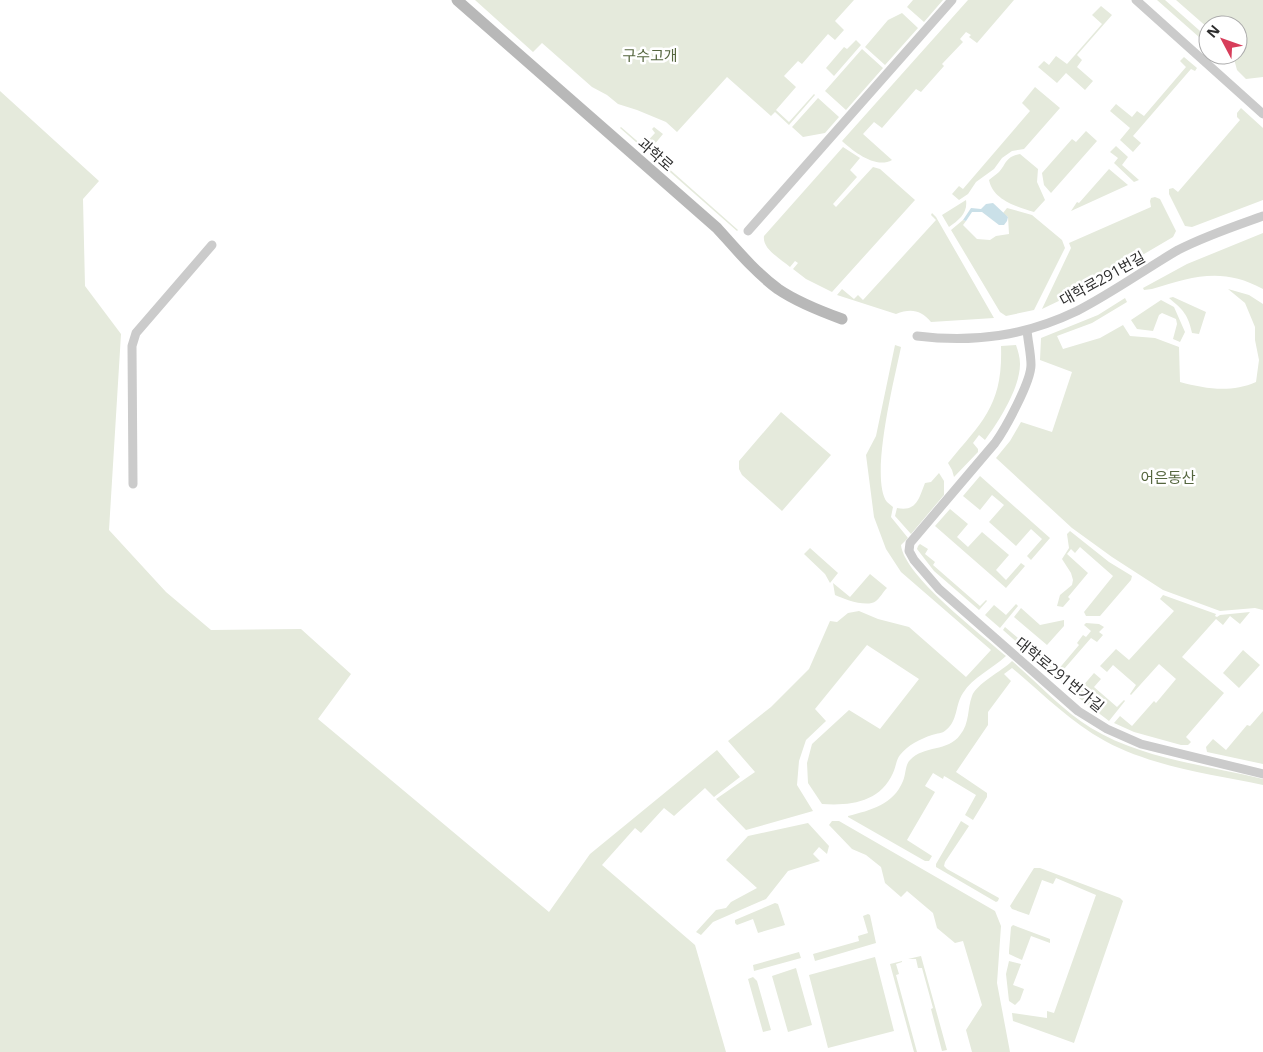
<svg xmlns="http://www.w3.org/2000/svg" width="1263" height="1052" font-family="'Open Sans','Noto Sans KR',sans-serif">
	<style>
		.green { fill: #e5eadc }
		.water { fill: #cae0e8 }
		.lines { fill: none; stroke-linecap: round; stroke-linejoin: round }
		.street { stroke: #cbcbcb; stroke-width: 9 }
		.secondary { stroke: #b8b8b8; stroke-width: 11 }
		.labels { text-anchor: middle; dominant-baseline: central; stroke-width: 5; stroke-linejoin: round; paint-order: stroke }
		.park-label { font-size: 15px; fill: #55663f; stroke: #fff }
		.street-label { font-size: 15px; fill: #2e2e2e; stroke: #fff }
	</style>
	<rect width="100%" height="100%" fill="#fff"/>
	<path class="green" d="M 475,0 L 854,0 L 835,21 L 844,30 L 835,40 L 828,34 L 802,64 L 798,61 L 784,76 L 796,87 L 776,110 L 789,122 L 814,94 L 815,95 L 789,125 L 775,112 L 771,116 L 727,77 L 677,132 L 666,122 L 637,110 L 618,104 L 607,95 L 592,87 L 542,43 L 533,52 Z
		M 913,0 L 943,0 L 924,22 L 907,7 Z
		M 968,0 L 1014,0 L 977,43 L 969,37 L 971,35 L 966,32 L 960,39 L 963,42 L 942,64 L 944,66 L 921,92 L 916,89 L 882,128 L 874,122 L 863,134 L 892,160 C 876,169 854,152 842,141 Z
		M 1157,0 L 1165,0 L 1208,38 L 1208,45 Z
		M 1176,0 L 1263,0 L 1263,77 L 1246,79 L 1237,70 L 1233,55 L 1238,55 L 1238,25 L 1208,25 L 1208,28 Z
		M 1101,6 L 1112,15 L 1077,55 L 1082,60 L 1077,67 L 1093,81 L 1085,90 L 1066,73 L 1057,83 L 1038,67 L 1044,61 L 1049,65 L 1056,56 L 1067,64 L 1102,24 L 1092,15 Z
		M 902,13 L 918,28 L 885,65 L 865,47 L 888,20 Z
		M 856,40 L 861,45 L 834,76 L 826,68 L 844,47 L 847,49 Z
		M 862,49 L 883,68 L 846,110 L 825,91 Z
		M 1184,57 L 1197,68 L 1195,71 L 1191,69 L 1133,136 L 1141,143 L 1133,152 L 1120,140 L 1130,128 L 1110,111 L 1116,104 L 1132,117 L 1137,111 L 1144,116 L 1186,67 L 1180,61 Z
		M 1035,87 L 1060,108 L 1024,149 L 1012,151 L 1002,158 L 994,169 L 976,182 L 968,194 L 959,200 L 952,194 L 959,186 L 963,189 L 1030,111 L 1022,103 Z
		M 0,91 L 99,181 L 83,199 L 85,286 L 121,334 L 109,530 L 166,592 L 211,630 L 301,629 L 351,674 L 318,719 L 549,912 L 590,854 L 717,750 L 740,777 L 714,797 L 705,788 L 674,816 L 664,808 L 641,833 L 635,828 L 602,865 L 695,945 L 726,1052 L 0,1052 Z
		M 818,98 L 839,117 L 825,133 L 803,137 L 792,127 Z
		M 1241,108 L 1263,128 L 1263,200 L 1192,227 L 1185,226 L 1169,194 L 1169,189 L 1173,188 L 1178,192 L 1240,120 L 1237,117 L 1237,113 Z
		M 621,127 L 643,146 L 655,133 L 652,129 L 654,127 L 663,134 L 649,151 L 738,230 L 737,231 L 620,128 Z
		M 1086,131 L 1097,141 L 1051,193 L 1044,185 L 1042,173 L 1072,139 L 1076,142 Z
		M 1116,146 L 1128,157 L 1122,165 L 1139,180 L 1134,182 L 1114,163 L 1118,158 L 1110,152 Z
		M 843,147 L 860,158 L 850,170 L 857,177 L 833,204 L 836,207 L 873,167 L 880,169 L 915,200 L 832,292 L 806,279 L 793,269 L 798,263 L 795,261 L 790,267 C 781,259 762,249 764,236 Z
		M 1020,154 L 1038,169 L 1037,182 L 1045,200 L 1034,212 C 1017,207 993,200 989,180 C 992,177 996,175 999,172 C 1007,163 1005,157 1020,154 Z
		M 1109,169 L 1128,185 L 1071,211 L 1077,202 L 1079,203 Z
		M 1155,197 L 1160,199 L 1176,231 L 1173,237 L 1088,287 L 1042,309 L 1071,248 L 1069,243 L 1151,207 L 1150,201 L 1151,198 Z
		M 966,200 C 968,213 959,220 949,227 L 942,215 Z
		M 1007,208 L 1032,215 L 1062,240 L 1065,248 L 1034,310 L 1006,316 L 1000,312 L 951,230 L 963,220 L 966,221 L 963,225 L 977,239 L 990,240 L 996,236 L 1009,234 L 1008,217 L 1003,213 Z
		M 932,213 L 936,217 L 994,318 L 931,322 C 921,310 911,308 896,314 L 837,295 L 842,289 L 854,299 L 858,295 L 863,300 L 936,220 L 931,215 Z
		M 1263,233 L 1263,289 C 1223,267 1193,276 1152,289 L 1144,290 L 1143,288 L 1187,264 Z
		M 1228,289 L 1249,295 L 1263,304 L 1263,610 L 1255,608 L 1220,611 L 1163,590 L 1112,557 L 1072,528 L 996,458 L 1010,441 L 1021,422 L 1052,432 L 1072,372 L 1040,360 L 1041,338 L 1098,315 L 1125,298 L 1127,302 L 1092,323 L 1057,336 L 1063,349 L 1100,338 L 1123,325 L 1130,336 L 1155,338 L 1179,347 L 1180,382 C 1206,389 1231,393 1256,382 L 1259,360 L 1255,340 L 1255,327 L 1245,303 Z
		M 1173,297 L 1206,312 L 1199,334 L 1192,333 C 1188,314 1183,310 1169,298 Z
		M 1161,300 L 1174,307 L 1185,332 L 1180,342 L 1173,339 L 1177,324 L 1176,319 L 1162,313 L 1159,315 L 1153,331 L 1137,329 L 1131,320 Z
		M 895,345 L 901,347 C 895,377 869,478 887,502 C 889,504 891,505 893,507 L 891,517 L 908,538 L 901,545 C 904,576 982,635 1006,656 C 992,669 973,677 963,693 C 955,705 958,721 946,730 C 942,734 937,733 932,735 C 920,739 908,745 900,755 C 896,760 896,767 893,773 C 880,802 851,806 822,804 L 808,783 L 807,763 L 812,744 L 849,710 L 880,729 L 919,679 L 867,645 L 815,709 L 826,721 L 806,740 L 799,761 L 797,785 L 813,811 L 746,830 L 716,799 L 755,772 L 728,741 L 771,707 L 809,669 L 830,621 L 837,622 L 848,613 L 859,611 L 878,619 L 909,627 L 966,677 L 991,650 L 901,572 L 886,549 L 874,517 L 866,455 L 876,436 Z
		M 1016,345 C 1018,351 1020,357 1020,364 C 1020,388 999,421 985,440 L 979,435 L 973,443 L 978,449 L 978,452 L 954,477 L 952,470 L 948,463 C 983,421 1003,405 1001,346 Z
		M 781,412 L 831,455 L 782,511 L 742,475 L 739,469 L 739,461 Z
		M 939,473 L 944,481 L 944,495 L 911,534 L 895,516 L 897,508 C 917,512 919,498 925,483 L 931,482 Z
		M 980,476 L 1050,538 L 1031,560 L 1027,556 L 1042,539 L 1031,529 L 1016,546 L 989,522 L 1004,505 L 992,495 L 980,510 L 963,496 Z
		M 950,509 L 968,524 L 957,537 L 968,547 L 982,532 L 1009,555 L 996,570 L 1006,580 L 1021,563 L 1025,566 L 1006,588 L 935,526 Z
		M 1070,531 L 1109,562 L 1132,576 L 1131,580 L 1100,616 L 1086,616 L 1084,612 L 1113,576 L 1080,547 L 1075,553 L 1071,549 L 1067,554 L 1088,573 L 1068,597 L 1070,599 L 1063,607 L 1057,606 L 1060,595 L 1072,585 L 1073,580 L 1071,573 L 1062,559 L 1069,548 L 1067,534 Z
		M 920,544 L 928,549 L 925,554 L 935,562 L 933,565 L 980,606 L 986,600 L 987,601 L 979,610 L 934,571 L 917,549 L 918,546 Z
		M 810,548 L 838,573 L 830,583 L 825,574 L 804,554 Z
		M 870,574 L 887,588 C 883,592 880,598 876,601 C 867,608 844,599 835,595 L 833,583 L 850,597 Z
		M 1163,595 L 1216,614 L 1215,616 L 1217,617 L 1220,615 L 1250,612 L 1240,624 L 1230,616 L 1223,625 L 1216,619 L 1182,657 L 1224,693 L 1186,737 L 1191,742 L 1188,745 L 1181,745 L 1134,732 L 1114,723 L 1120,716 L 1132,726 L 1154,701 L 1156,703 L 1176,679 L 1159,664 L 1131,695 L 1130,694 L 1136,685 L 1113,665 L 1107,672 L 1100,666 L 1116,649 L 1129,660 L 1174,611 L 1160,599 Z
		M 1016,604 L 1018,606 L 1000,628 L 985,615 L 994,605 L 1006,615 Z
		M 1021,608 L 1040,625 L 1064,620 L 1064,626 L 1047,645 L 1014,617 Z
		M 1086,623 L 1099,624 L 1104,627 L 1099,632 L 1103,635 L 1097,642 L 1091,638 L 1058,676 L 1063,681 L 1062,682 L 1003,630 L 1005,627 L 1057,671 L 1079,645 L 1077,643 L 1083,635 L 1086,637 L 1091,631 L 1084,625 Z
		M 1243,650 L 1260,665 L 1239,688 L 1223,673 Z
		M 1012,661 C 1038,683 1062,710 1091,728 C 1142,759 1206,765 1263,779 L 1263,785 C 1211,774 1153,767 1105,741 C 1070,722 1042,693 1012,668 L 1004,674 L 1011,681 L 988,712 L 988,725 L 956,772 L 987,793 L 987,797 L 973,820 L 965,815 L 976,795 L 946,777 L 944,776 L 943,779 L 933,773 L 925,786 L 935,792 L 907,840 L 932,856 L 929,861 L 925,861 L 848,817 L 848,816 C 871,810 893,805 903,781 C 906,774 905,765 910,760 C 924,745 948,752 960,735 C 970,723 967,709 972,696 C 976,684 1002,671 1012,661 Z
		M 1094,673 L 1101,679 L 1094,687 L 1117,707 L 1124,700 L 1125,701 L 1109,721 L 1075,695 Z
		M 1263,711 L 1263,764 L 1207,752 L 1206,747 L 1213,739 L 1226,750 L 1247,725 L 1250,726 Z
		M 832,821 L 839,821 L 995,911 L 1001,926 L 997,983 L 1010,1052 L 972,1052 L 966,1030 L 982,1005 L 963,941 L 955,943 L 937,928 L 933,913 L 907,891 L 901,897 L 885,883 L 881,867 L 866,855 L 852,849 L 829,825 Z
		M 961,821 L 969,826 L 945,862 L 944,866 L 947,869 L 999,898 L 998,901 L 996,902 L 936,867 L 936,864 Z
		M 808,823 L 829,846 L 827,854 L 819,847 L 813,854 L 820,861 L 788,871 L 766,899 L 713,922 L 701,935 L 696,932 L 716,910 L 726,908 L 731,902 L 757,888 L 726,860 L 748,836 Z
		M 1034,868 L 1040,868 L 1120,898 L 1123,901 L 1074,1043 L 1013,1021 L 1012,1013 L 1047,1018 L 1047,1011 L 1054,1013 L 1096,895 L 1056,878 L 1053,884 L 1042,880 L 1029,915 L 1012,909 L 1010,906 Z
		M 775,903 L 778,904 L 785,925 L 758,933 L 753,919 L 737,925 L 735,923 L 735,920 Z
		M 868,914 L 870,915 L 876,943 L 815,961 L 813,954 L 859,941 L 858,936 L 868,933 L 863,916 Z
		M 1013,925 L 1050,939 L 1050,943 L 1031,936 L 1022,960 L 1009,954 L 1009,951 L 1011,927 Z
		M 799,952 L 801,958 L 754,971 L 753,965 Z
		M 921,956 L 947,1050 L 942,1051 L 931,1009 L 933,1008 L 922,968 L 918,968 L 916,959 L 908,959 Z
		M 875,957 L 894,1031 L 828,1048 L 809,975 Z
		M 902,961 L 902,962 L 896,964 L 899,974 L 896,975 L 917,1052 L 914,1052 L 890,964 Z
		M 1009,961 L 1021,964 L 1013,985 L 1024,989 L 1020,1000 L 1015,1005 L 1009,1001 L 1006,974 Z
		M 796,968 L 812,1025 L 788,1032 L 772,976 Z
		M 753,977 L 757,981 L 771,1030 L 763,1032 L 748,979 Z"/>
	<path class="water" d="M 993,203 L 1008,217 L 1007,221 L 1004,225 L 999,225 L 982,212 L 972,212 L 966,221 L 963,220 L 971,208 L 981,209 L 986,204 Z"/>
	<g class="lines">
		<path class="street" d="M 1136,0 L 1263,114
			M 748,231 L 952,0
			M 1027,330 C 1028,342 1031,354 1031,365 C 1031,382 1005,429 995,443 L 910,543 L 909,551 L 914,560 L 939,589 L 1078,711 L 1107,729 L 1141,744 L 1263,774
			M 917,336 C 974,343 1025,336 1077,311 C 1112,293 1144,270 1178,250 C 1205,236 1235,226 1263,216
			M 133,484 L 132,346 L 136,333 L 212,245"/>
		<path class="secondary" d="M 457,0 L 717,228 C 736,249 755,272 778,289 C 797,302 820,311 842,319"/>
	</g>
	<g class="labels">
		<g class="park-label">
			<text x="650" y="55">구수고개</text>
			<text x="1168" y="477">어은동산</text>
		</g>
		<g class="street-label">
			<text transform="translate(656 154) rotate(41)">과학로</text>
			<text transform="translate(1102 278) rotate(-29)">대학로291번길</text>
			<text transform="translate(1060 674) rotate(39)">대학로291번가길</text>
		</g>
	</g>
	<g transform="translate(1223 40) rotate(311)"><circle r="24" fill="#ffffff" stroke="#ababab"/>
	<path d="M0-4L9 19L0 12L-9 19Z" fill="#d73d5a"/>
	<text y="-8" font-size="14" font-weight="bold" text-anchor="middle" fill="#2e2e2e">N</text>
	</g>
</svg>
